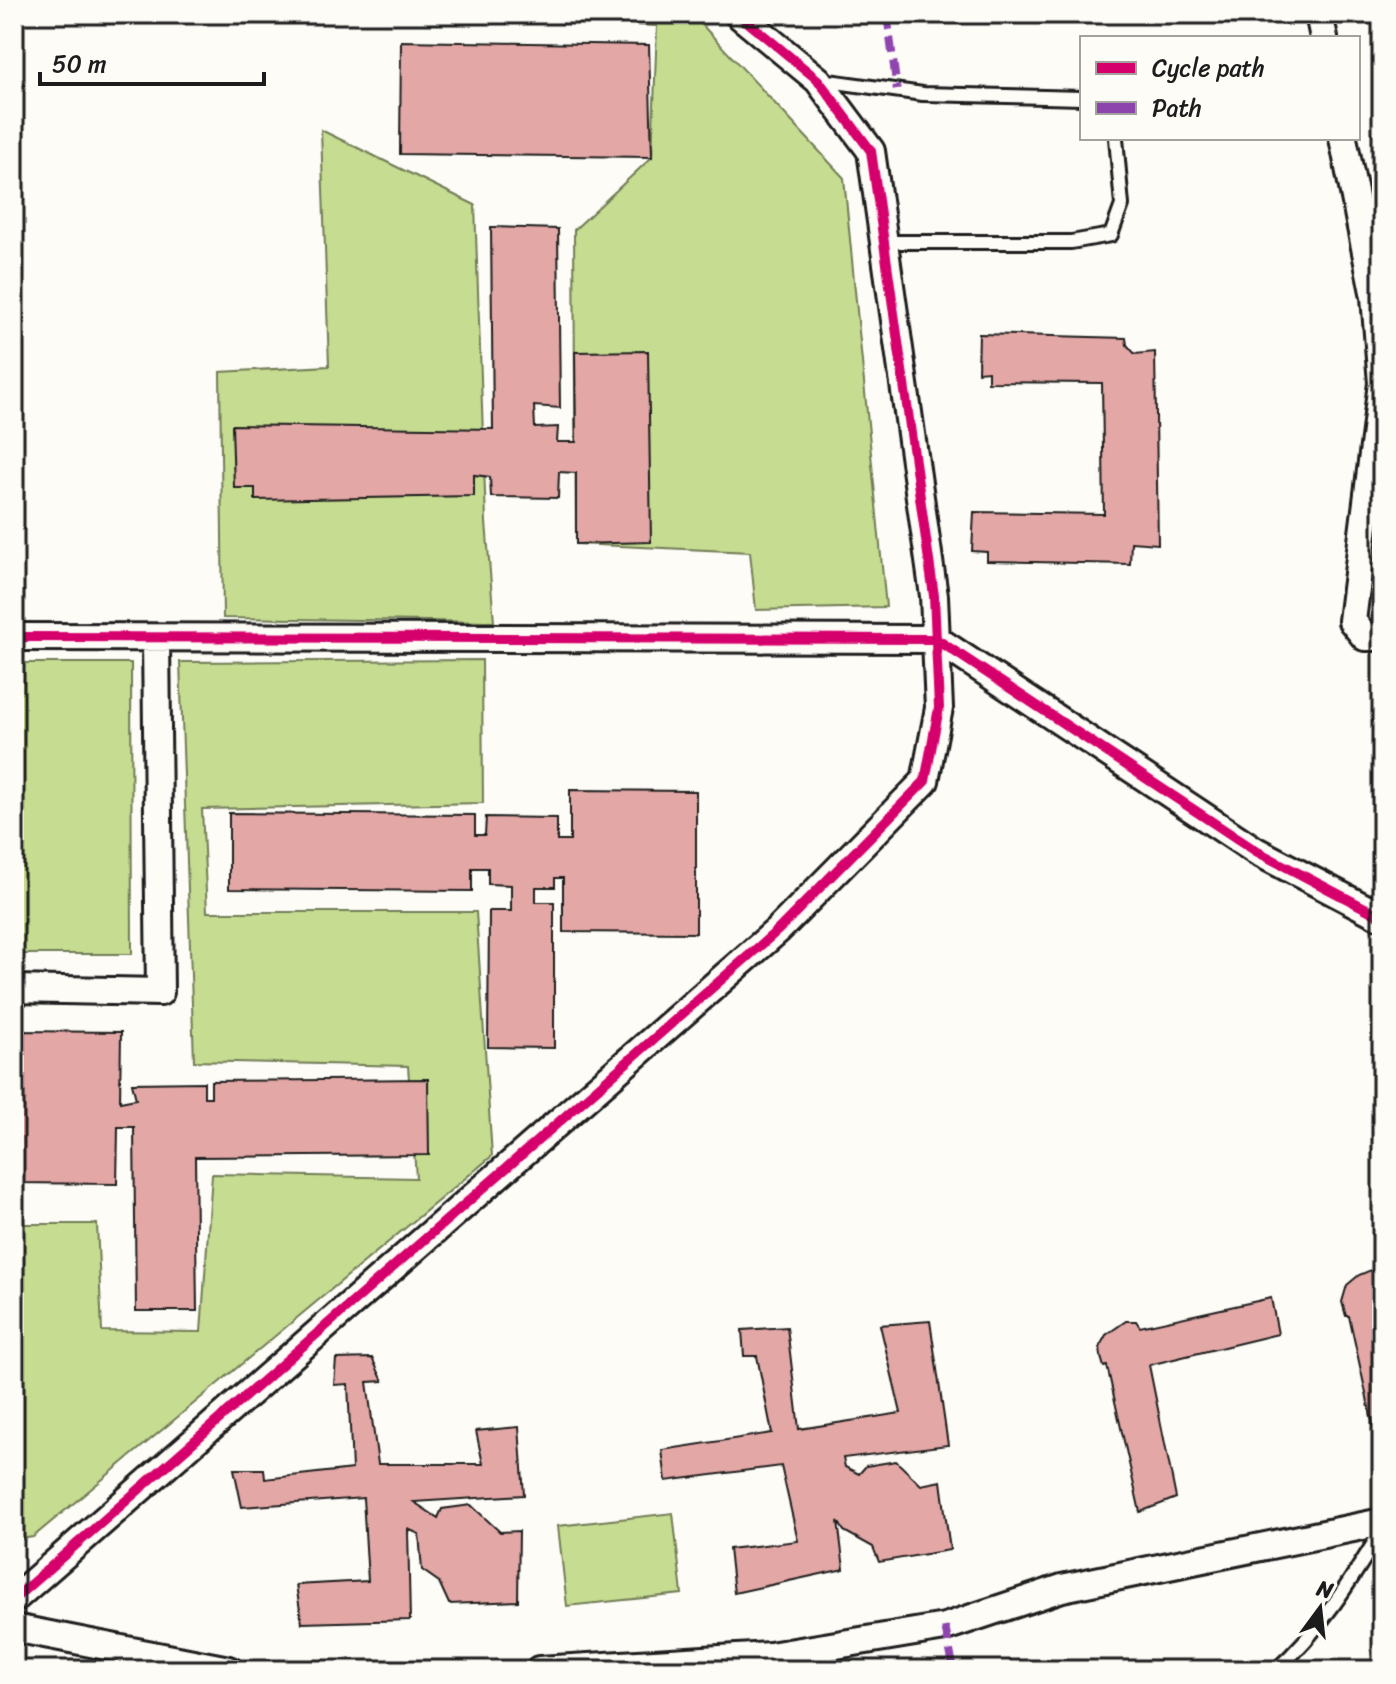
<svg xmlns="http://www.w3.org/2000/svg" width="1396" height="1684" font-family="Sriracha,sans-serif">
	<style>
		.green { fill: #c6dc91; stroke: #717c56; stroke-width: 2 }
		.building { fill: #e3a8a6; stroke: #1c1c1c; stroke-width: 2 }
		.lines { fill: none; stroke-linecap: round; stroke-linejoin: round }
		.service-casing { stroke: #1c1c1c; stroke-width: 18 }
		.minor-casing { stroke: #1c1c1c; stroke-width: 32 }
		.service { stroke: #fdfcf7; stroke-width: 12 }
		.minor { stroke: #fdfcf7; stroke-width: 26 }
		.quiet { stroke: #8e44ad; stroke-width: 8; stroke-dasharray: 16 8; stroke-linecap: butt }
		.cycleway-casing { stroke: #fdfcf7; stroke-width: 15 }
		.cycleway { stroke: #d6006c; stroke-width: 10 }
	</style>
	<rect width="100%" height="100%" fill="#fdfcf7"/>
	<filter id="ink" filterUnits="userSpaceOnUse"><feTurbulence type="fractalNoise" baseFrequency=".0125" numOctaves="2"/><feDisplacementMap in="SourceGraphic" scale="16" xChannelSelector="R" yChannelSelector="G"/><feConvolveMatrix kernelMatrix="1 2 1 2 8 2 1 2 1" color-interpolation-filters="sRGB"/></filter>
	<g filter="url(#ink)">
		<path class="green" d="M 399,14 L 692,14 L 844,178 L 886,607 L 756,610 L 750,552 L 576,544 L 574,230 L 652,157 L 657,26 Z
			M 321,130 L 475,205 L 486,522 L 494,622 L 223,618 L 220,372 L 329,366 Z
			M 482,660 L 483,803 L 202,809 L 207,912 L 476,912 L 492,1156 L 33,1537 L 14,1540 L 14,1224 L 97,1224 L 102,1331 L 201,1332 L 212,1174 L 416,1178 L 408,1066 L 194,1061 L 180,662 Z
			M 14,663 L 131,663 L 132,954 L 14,954 Z
			M 673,1513 L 682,1594 L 567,1606 L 558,1526 Z"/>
		<path class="building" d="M 401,41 L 649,45 L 652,157 L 400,154 Z
			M 491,227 L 558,229 L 560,408 L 534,406 L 535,428 L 558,427 L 557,442 L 576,442 L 575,352 L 648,351 L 651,542 L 576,544 L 576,473 L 559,472 L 558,498 L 491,497 L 490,477 L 474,475 L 474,496 L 255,500 L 255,488 L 234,488 L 232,425 L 493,429 Z
			M 979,334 L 1126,338 L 1127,345 L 1135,354 L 1155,352 L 1158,544 L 1131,542 L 1130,564 L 987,561 L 987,552 L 972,551 L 974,512 L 1104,514 L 1102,383 L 988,382 L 988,371 L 978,372 Z
			M 570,790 L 696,791 L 696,933 L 563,932 L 563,878 L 555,878 L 555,887 L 536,887 L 536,902 L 554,902 L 554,1048 L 488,1047 L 489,911 L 511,911 L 511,885 L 488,884 L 488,868 L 472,868 L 472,891 L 229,889 L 229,813 L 475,815 L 475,835 L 485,835 L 486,817 L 557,818 L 557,841 L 570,841 Z
			M 14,1031 L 121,1032 L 120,1102 L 136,1099 L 132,1083 L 204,1082 L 204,1097 L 211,1097 L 211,1081 L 428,1079 L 429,1155 L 195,1157 L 197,1311 L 136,1311 L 134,1127 L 118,1127 L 117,1184 L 14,1183 Z
			M 1371,1270 L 1382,1277 L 1381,1462 L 1349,1316 L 1346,1316 L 1342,1302 L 1347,1285 L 1359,1275 Z
			M 1271,1298 L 1278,1334 L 1149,1365 L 1176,1498 L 1140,1512 L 1107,1366 L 1104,1367 L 1101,1357 L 1100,1346 L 1106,1335 L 1126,1321 L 1136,1321 L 1140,1327 Z
			M 930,1321 L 948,1445 L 843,1458 L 845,1467 L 859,1474 L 866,1466 L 896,1461 L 921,1485 L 941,1481 L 950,1550 L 879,1562 L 873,1547 L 844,1531 L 838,1521 L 844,1569 L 734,1593 L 729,1549 L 798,1541 L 781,1466 L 666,1481 L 662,1450 L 772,1433 L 757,1356 L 744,1356 L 742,1330 L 787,1327 L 799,1429 L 901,1413 L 880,1325 Z
			M 372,1358 L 383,1381 L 367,1382 L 378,1464 L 483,1464 L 476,1431 L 519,1427 L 524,1495 L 414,1502 L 438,1518 L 442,1509 L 471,1505 L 500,1532 L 519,1531 L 518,1601 L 449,1604 L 439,1582 L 422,1570 L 419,1534 L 408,1529 L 410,1620 L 302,1623 L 296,1585 L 368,1581 L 363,1498 L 242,1507 L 234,1469 L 264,1469 L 265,1479 L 352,1469 L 348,1384 L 334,1385 L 336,1359 Z"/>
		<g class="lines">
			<g class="service-casing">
				<path id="service" d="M 821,80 L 923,94 L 1082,98
					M 886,242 L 1071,242 L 1111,235 L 1122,205 L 1116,138
					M 1276,1670 C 1319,1632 1352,1579 1382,1530"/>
			</g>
			<g class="minor-casing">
				<path id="minor" d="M 1319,14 L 1324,38
					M 1343,138 L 1375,297 L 1382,383 L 1352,621 L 1365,637 L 1382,637
					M 14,637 L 936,639 L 1256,851 L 1382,917
					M 14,989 L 160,992 L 156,640
					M 14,1599 L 778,930 L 925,781 L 939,708 L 934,596 L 871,151 L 818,80 L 738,14
					M 14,1628 L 229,1670
					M 539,1670 L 770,1656 L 945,1627 L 1062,1588 L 1382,1522"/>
			</g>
			<use href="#service" class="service"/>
			<use href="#minor" class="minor"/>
			<path class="quiet" d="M 887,14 L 897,90
				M 945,1627 L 954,1670
				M 692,1661 L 693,1670"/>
			<g class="cycleway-casing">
				<path id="cycleway" d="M 14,637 L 936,639 L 1256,851 L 1382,917
					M 14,1599 L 778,930 L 925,781 L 939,708 L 934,596 L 871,151 L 818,80 L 738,14"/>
			</g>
			<use href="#cycleway" class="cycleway"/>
		</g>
	</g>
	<rect width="1396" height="1684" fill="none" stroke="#fdfcf7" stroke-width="48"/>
	<rect x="24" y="24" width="1348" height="1636" fill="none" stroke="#1c1c1c" stroke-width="3" filter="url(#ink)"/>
	<rect x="1080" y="36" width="280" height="104" fill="#fdfcf7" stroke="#a3a29f" stroke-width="2"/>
	<rect x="1096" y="62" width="40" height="12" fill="#d6006c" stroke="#a3a29f" stroke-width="2"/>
	<text x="1152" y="76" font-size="24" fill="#1c1c1c">Cycle path</text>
	<rect x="1096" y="102" width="40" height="12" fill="#8e44ad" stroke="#a3a29f" stroke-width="2"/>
	<text x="1152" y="116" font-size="24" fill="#1c1c1c">Path</text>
	<g transform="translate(1320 1608) rotate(15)" stroke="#fdfcf7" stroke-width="6" paint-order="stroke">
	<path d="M0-6L14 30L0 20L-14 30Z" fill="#1c1c1c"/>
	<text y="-12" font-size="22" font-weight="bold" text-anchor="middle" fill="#1c1c1c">N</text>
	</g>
	<path d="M40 72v12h224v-12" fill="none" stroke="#1c1c1c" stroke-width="4"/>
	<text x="52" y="72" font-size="24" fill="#1c1c1c" stroke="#fdfcf7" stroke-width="6" paint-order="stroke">50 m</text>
</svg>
